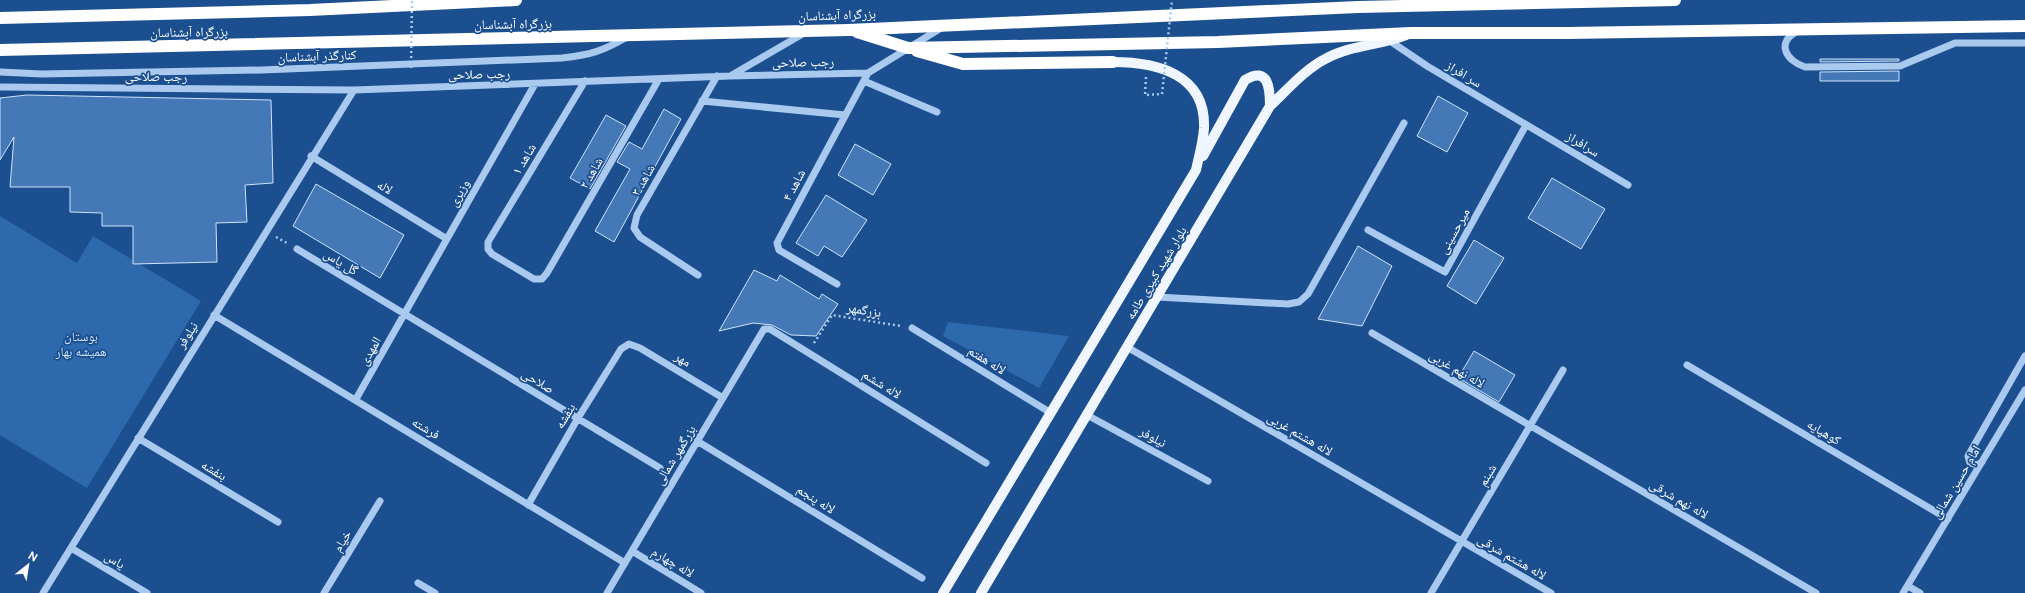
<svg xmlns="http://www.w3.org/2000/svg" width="2025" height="593" font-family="'Public Sans','Noto Naskh Arabic',sans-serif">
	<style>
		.green { fill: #2e69ad }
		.building { fill: #4478b7; stroke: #cfe3fa }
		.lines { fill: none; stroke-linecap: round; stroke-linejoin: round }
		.path { stroke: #a9c9ee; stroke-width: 2.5; stroke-dasharray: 2 3; stroke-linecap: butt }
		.minor { stroke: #a9c9ee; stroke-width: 7 }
		.major { stroke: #f0f6ff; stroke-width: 10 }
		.highway { stroke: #fff; stroke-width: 12 }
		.path-bridge { stroke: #a9c9ee; stroke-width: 2.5; stroke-dasharray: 2 3; stroke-linecap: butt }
		.labels { text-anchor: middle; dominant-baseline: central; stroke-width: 3.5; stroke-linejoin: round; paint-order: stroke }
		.street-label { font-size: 13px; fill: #fff; stroke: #1b4f8f }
		.park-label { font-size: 13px; fill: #cfe3fa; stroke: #1b4f8f }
	</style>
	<rect width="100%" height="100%" fill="#1b4f8f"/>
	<path class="green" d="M 0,216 L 77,263 L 93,236 L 201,301 L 87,488 L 0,435 Z
		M 948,322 L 1069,336 L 1039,388 L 943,336 Z"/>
	<path class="building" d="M 1820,59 L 1899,59 L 1899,61 L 1820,62 Z
		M 1899,71 L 1899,81 L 1820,81 L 1820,72 Z
		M 27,95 L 271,100 L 273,183 L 245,185 L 247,222 L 216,223 L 217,262 L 133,264 L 133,226 L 102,226 L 102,213 L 70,212 L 70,187 L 10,187 L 14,137 L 0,160 L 0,98 Z
		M 1438,96 L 1468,113 L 1447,152 L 1417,136 Z
		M 664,109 L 681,119 L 614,242 L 595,231 L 630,169 L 617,162 L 629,142 L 642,149 Z
		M 606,115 L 626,126 L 590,189 L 570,178 Z
		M 855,144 L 891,164 L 873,195 L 838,175 Z
		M 1552,178 L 1605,209 L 1581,249 L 1528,218 Z
		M 316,184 L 404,235 L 380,278 L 293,226 Z
		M 826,195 L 867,220 L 842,257 L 824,246 L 818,256 L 796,243 Z
		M 1474,240 L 1504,258 L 1476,304 L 1447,286 Z
		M 1358,246 L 1392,266 L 1362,326 L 1318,319 Z
		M 754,270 L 777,281 L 780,275 L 819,299 L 822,294 L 838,304 L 816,336 L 791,335 L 772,325 L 753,323 L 719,331 Z
		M 1474,351 L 1515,375 L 1499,402 L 1458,378 Z"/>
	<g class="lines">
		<path class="path" d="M 1146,77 L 1145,95 L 1162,94
			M 276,237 L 287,243
			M 814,343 L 832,315 L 901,326"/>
		<path class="minor" d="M 1798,31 C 1775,42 1786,61 1805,67 L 1900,66 L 1955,43 L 2025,43
			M 1390,41 L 1427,66 L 1628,185
			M 0,72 L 42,74 L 262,70 L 562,58 C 590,55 603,51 627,37
			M 732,75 L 806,32
			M 585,81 L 488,242 L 488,249 L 492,254 L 534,279 L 542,279 L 547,273 L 659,79
			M 864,81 L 937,112
			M 0,87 L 354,90 L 730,76 L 868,73 L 941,28
			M 702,101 L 845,115
			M 311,156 L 447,239
			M 1368,230 L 1445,272 L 1526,125
			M 297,249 L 660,468
			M 698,275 L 640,237 L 634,228 L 637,215 L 717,76
			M 837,284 L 779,250 L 777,243 L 868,73
			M 1157,297 L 1288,304 L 1299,302 L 1308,294 L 1404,123
			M 214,315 L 625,563
			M 912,328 L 1051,413
			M 1372,333 L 1816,593
			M 1127,347 L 1551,593
			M 1687,365 L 1948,519
			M 356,399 L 535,84
			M 1087,415 L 1208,481
			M 138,438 L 278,522
			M 697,441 L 922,578
			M 1982,462 L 1977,465 L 1970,463 L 1968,456 L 2025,356
			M 528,505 L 578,418 L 621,349 L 629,344 L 640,348 L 723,398
			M 71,548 L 147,593
			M 632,551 L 701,593
			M 418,583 L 435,593
			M 1908,586 L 1920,593
			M 43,593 L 354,90
			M 324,593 L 380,501
			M 607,593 L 764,329 L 770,329 L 986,463
			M 1431,593 L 1563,370
			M 1903,593 L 2025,390"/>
		<path class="major" d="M 1203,156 L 1245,80 C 1269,65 1270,90 1270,106
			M 943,593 L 1196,170 C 1199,156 1203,143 1204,128 C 1206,74 1157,62 1113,62
			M 981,593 L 1270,106 C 1288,89 1305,69 1327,58 C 1351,45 1381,45 1406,35"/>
		<path class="highway" d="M 0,18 L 310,10 L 516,0
			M 857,32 L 908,48 L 1218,42 L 1411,33 L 1567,33 L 2025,26
			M 0,50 L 848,30 L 1358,7 L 1675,0
			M 917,51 L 963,64 L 1113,62"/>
		<path class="path-bridge" d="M 411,68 L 412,0
			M 1162,94 L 1172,0"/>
	</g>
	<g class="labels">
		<g class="street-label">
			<text transform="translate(837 15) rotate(-2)">بزرگراه آبشناسان</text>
			<text transform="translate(513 24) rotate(-1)">بزرگراه آبشناسان</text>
			<text transform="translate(189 32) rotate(-1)">بزرگراه آبشناسان</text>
			<text transform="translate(317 56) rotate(-2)">کنارگذر آبشناسان</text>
			<text transform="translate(803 62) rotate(-1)">رجب صلاحی</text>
			<text transform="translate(479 74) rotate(-1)">رجب صلاحی</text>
			<text transform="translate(1464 74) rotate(31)">سر افراز</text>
			<text x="156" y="76">رجب صلاحی</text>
			<text transform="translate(1583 144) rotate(31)">سرافراز</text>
			<text transform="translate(524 159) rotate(-59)">شاهد ۱</text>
			<text transform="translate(591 173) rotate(-60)">شاهد ۲</text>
			<text transform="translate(643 180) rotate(-60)">شاهد ۳</text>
			<text transform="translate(794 185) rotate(-62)">شاهد ۴</text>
			<text transform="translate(385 187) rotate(31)">لاله</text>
			<text transform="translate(459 193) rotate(-60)">وزیری</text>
			<text transform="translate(1454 231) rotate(-61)">میرحسینی</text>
			<text transform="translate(341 262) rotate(31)">گل یاس</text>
			<text transform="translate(1156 273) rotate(-59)">بلوار شهید کبیری طامه</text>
			<text transform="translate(864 310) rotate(9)">بزرگمهر</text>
			<text transform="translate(187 335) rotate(-58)">نیلوفر</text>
			<text transform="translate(370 351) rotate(-60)">المهدی</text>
			<text transform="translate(683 359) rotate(31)">مهر</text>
			<text transform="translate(987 360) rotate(32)">لاله هفتم</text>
			<text transform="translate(1457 369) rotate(30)">لاله نهم غربی</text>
			<text transform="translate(538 381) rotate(31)">صلاحی</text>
			<text transform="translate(882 384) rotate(32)">لاله ششم</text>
			<text transform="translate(565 416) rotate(-59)">بنفشه</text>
			<text transform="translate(426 428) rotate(31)">فرشته</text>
			<text transform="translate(1824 432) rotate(31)">کوهپایه</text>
			<text transform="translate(1300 434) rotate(30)">لاله هشتم غربی</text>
			<text transform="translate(1153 437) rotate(29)">نیلوفر</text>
			<text transform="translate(675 455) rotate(-59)">بزرگمهر شمالی</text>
			<text transform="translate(214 470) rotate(31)">بنفشه</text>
			<text transform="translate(1487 475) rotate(-59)">شبنم</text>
			<text transform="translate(1956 482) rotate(-59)">امام حسین شمالی</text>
			<text transform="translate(816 499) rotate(32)">لاله پنجم</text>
			<text transform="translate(1679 499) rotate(30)">لاله نهم شرقی</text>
			<text transform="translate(342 541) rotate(-59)">خیام</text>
			<text transform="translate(1512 557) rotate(30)">لاله هشتم شرقی</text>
			<text transform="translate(115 560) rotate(31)">یاس</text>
			<text transform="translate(673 562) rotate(31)">لاله چهارم</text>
		</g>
		<g class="park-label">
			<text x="81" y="336">بوستان<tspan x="81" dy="15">همیشه بهار</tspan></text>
		</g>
	</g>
	<g transform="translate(28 565) rotate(30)" stroke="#1b4f8f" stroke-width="3" paint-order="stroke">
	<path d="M0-3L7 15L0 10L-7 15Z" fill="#ffffff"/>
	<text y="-6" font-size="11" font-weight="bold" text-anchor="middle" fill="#ffffff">N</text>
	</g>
</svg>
